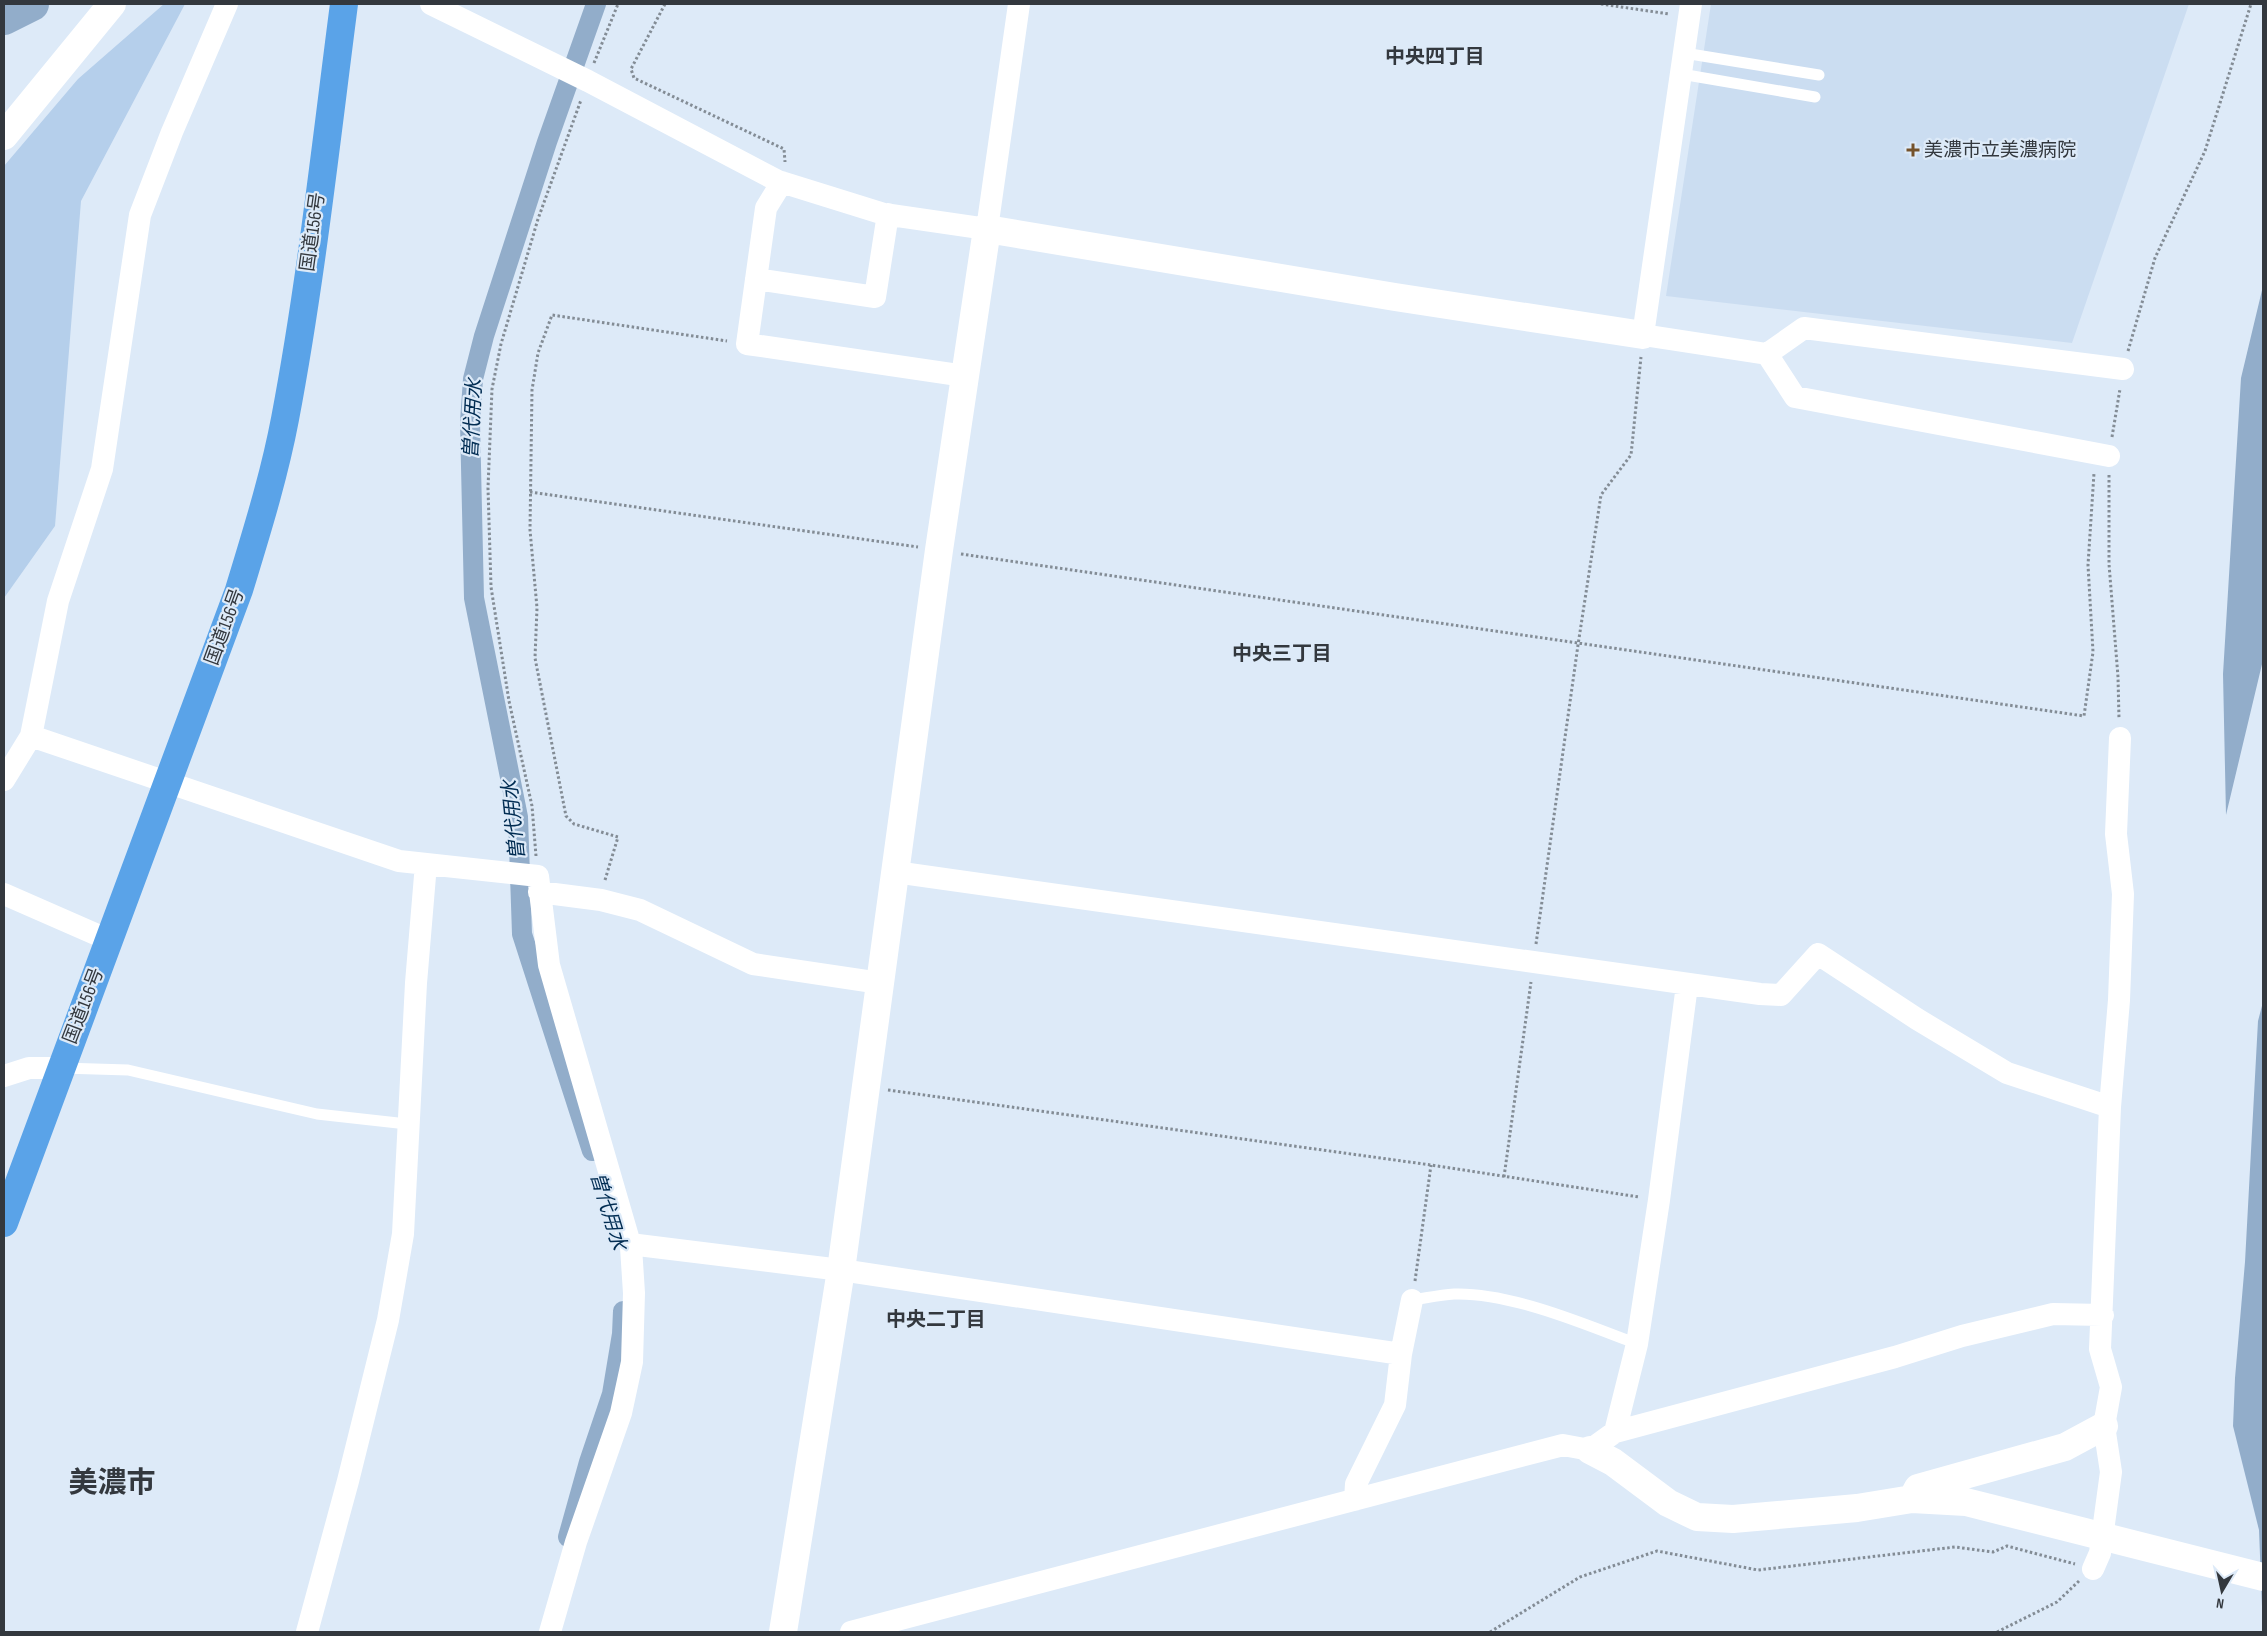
<svg xmlns="http://www.w3.org/2000/svg" width="2267" height="1636" font-family="'Sofia Sans Condensed','Noto Sans JP',sans-serif">
	<style>
		.built { fill: #cbddf1 }
		.green { fill: #b5cfeb }
		.water { fill: #92adca }
		.lines { fill: none; stroke-linecap: round; stroke-linejoin: round }
		.canal { stroke: #92adca; stroke-width: 20 }
		.river { stroke: #92adca; stroke-width: 34 }
		.path { stroke: #838c95; stroke-width: 3; stroke-dasharray: 2.5 2.5; stroke-linecap: butt }
		.service { stroke: #fff; stroke-width: 11 }
		.minor { stroke: #fff; stroke-width: 22 }
		.tertiary { stroke: #fff; stroke-width: 28 }
		.trunk { stroke: #5aa3e8; stroke-width: 28 }
		.poi-dot { fill: #75522b; stroke: #ddeaf8; stroke-width: 2 }
		.labels { text-anchor: middle; dominant-baseline: central; stroke-width: 4.5; stroke-linejoin: round; paint-order: stroke }
		.poi-label { font-size: 19px; fill: #33383e; stroke: #ddeaf8; text-anchor: start }
		.street-label { font-size: 19px; fill: #33383e; stroke: #ddeaf8 }
		.neighbourhood-label { font-size: 20px; font-weight: bold; fill: #33383e; stroke: #ddeaf8 }
		.water-label { font-size: 20px; font-style: italic; fill: #012c52; stroke: #ddeaf8 }
		.town-label { font-size: 29px; font-weight: bold; fill: #33383e; stroke: #ddeaf8 }
	</style>
	<rect width="100%" height="100%" fill="#ddeaf8"/>
	<path class="built" d="M 1711,4 L 2189,4 L 2072,343 L 1666,296 Z"/>
	<path class="green" d="M 164,4 L 185,4 L 81,201 L 55,526 L 4,598 L 4,166 L 78,79 Z"/>
	<path class="water" d="M 2263,286 L 2263,660 L 2226,815 L 2223,674 L 2241,378 Z
		M 2263,1002 L 2263,1632 L 2259,1530 L 2233,1426 L 2235,1378 L 2245,1262 L 2258,1021 Z"/>
	<g class="lines">
		<path class="canal" d="M 592,1151 L 522,934 L 518,817 L 474,598 L 470,422 L 473,379 L 484,336 L 547,142 L 596,4
			M 568,1537 L 589,1462 L 612,1394 L 622,1334 L 623,1311"/>
		<path class="river" d="M 4,18 L 32,4"/>
		<path class="path" d="M 665,4 L 631,69 L 634,78 L 784,149 L 785,162
			M 1601,4 L 1669,14
			M 594,63 L 618,4
			M 2128,351 L 2155,258 L 2205,151 L 2251,4
			M 2112,437 L 2120,389
			M 2109,475 L 2109,564 L 2118,677 L 2119,719
			M 530,492 L 918,547
			M 961,554 L 2084,716 L 2093,652 L 2088,565 L 2094,473
			M 536,856 L 532,806 L 509,701 L 491,587 L 488,488 L 492,389 L 501,344 L 538,219 L 581,100
			M 605,880 L 618,837 L 574,824 L 566,816 L 535,658 L 537,608 L 530,530 L 532,390 L 538,353 L 552,315 L 727,341
			M 1536,944 L 1578,645 L 1601,495 L 1631,455 L 1641,357
			M 888,1090 L 1431,1165 L 1639,1197
			M 1504,1177 L 1531,982
			M 1415,1281 L 1431,1165
			M 1490,1632 L 1580,1577 L 1657,1551 L 1758,1570 L 1955,1547 L 1993,1552 L 2007,1546 L 2075,1564
			M 1997,1632 L 2057,1602 L 2079,1581"/>
		<path class="service" d="M 1684,53 L 1819,75
			M 1681,74 L 1815,97
			M 62,1068 L 128,1070 L 317,1114 L 407,1124
			M 1412,1300 C 1426,1298 1440,1295 1454,1294 C 1509,1292 1585,1324 1637,1344"/>
		<path class="minor" d="M 431,4 L 588,81 L 778,181 L 884,214 L 987,229 L 1019,4
			M 1691,4 L 1643,335 L 1767,354
			M 782,182 L 766,208 L 747,344 L 965,376
			M 756,279 L 875,297 L 888,214
			M 2109,456 L 1795,397 L 1767,354 L 1804,328 L 2123,369
			M 31,736 L 399,861 L 538,876 L 549,965 L 631,1247
			M 4,780 L 31,736 L 58,601 L 102,469 L 140,215 L 172,132 L 227,4
			M 895,872 L 1760,994 L 1781,995 L 1818,954 L 1917,1019 L 2007,1073 L 2110,1107
			M 539,892 L 601,900 L 640,910 L 753,964 L 880,983
			M 4,894 L 109,940
			M 4,1076 L 29,1068 L 61,1068
			M 1615,1432 L 1637,1344 L 1659,1200 L 1687,985
			M 1355,1500 L 1356,1484 L 1395,1405 L 1401,1354 L 1412,1300
			M 2093,1569 L 2100,1553 L 2111,1472 L 2104,1426 L 2111,1387 L 2100,1349 L 2110,1107 L 2119,1000 L 2123,894 L 2116,834 L 2120,738
			M 307,1632 L 348,1481 L 388,1320 L 403,1234 L 416,983 L 426,864
			M 550,1632 L 576,1542 L 621,1413 L 632,1362 L 634,1293 L 631,1247 L 638,1245 L 841,1270 L 1401,1354
			M 851,1632 L 1563,1445 L 1590,1450 L 1615,1432 L 1895,1357 L 1962,1336 L 2053,1314 L 2103,1315"/>
		<path class="tertiary" d="M 4,136 L 112,4
			M 1590,1450 L 1613,1462 L 1668,1503 L 1697,1517 L 1733,1519 L 1857,1508 L 1912,1499 L 1966,1502 L 2263,1577
			M 1912,1499 L 1918,1488 L 2065,1447 L 2104,1426
			M 783,1632 L 841,1270 L 939,550 L 987,229 L 1395,297 L 1643,335"/>
		<path class="trunk" d="M 4,1223 L 239,590 C 256,534 274,477 285,419 C 311,282 326,142 344,4"/>
	</g>
	<path class="poi-dot" d="M1910.5 142.5h5v5h5v5h-5v5h-5v-5h-5v-5h5z"/>
	<g class="labels">
		<g class="poi-label">
			<text x="1924" y="150">美濃市立美濃病院</text>
		</g>
		<g class="street-label">
			<text transform="translate(313 232) rotate(-82)">国道156号</text>
			<text transform="translate(225 627) rotate(-70)">国道156号</text>
			<text transform="translate(84 1006) rotate(-69)">国道156号</text>
		</g>
		<g class="neighbourhood-label">
			<text x="1435" y="57">中央四丁目</text>
			<text x="1282" y="654">中央三丁目</text>
			<text x="936" y="1320">中央二丁目</text>
		</g>
		<g class="water-label">
			<text transform="translate(473 419) rotate(-87)">曽代用水</text>
			<text transform="translate(514 820) rotate(-96)">曽代用水</text>
			<text transform="translate(608 1211) rotate(73)">曽代用水</text>
		</g>
		<g class="town-label">
			<text x="112" y="1483">美濃市</text>
		</g>
	</g>
	<rect width="2267" height="1636" fill="none" stroke="#33383e" stroke-width="10"/>
	<g transform="translate(2222 1591) rotate(189)" stroke="#ddeaf8" stroke-width="4" paint-order="stroke">
	<path d="M0-4L9 19L0 12L-9 19Z" fill="#33383e"/>
	<text y="-8" font-size="14" font-weight="bold" text-anchor="middle" fill="#33383e">N</text>
	</g>
</svg>
